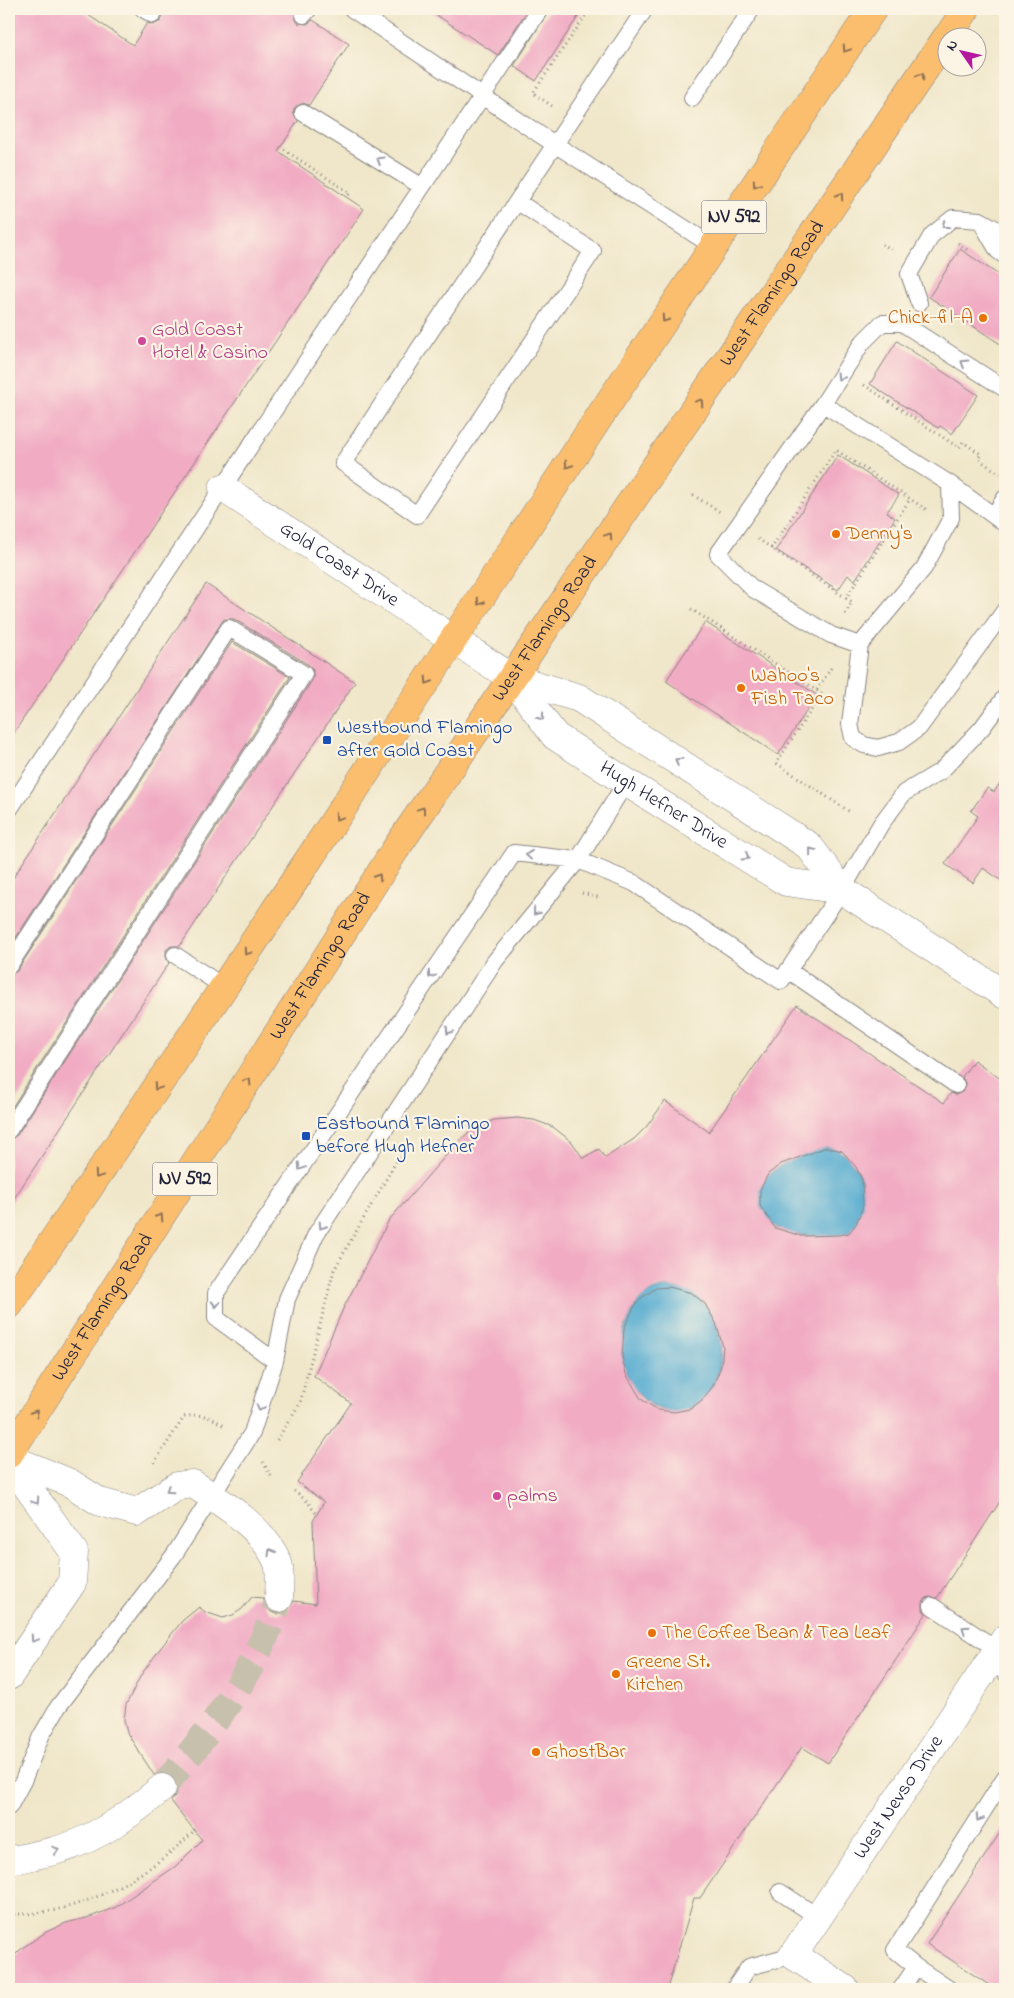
<svg xmlns="http://www.w3.org/2000/svg" width="1014" height="1998" font-family="'Indie Flower',sans-serif">
	<style>
		.water { fill: #53aad0; stroke: #3a6686 }
		.building { fill: #f1acc4; fill-rule: evenodd }
		.lines { fill: none; stroke-linecap: round; stroke-linejoin: round }
		.minor-tunnel { stroke: #c7c0ad; stroke-width: 28; stroke-dasharray: 28 14; stroke-linecap: butt }
		.service-casing { stroke: #898482; stroke-width: 18 }
		.minor-casing { stroke: #898482; stroke-width: 29 }
		.primary-casing { stroke: #898482; stroke-width: 29 }
		.path { stroke: #898482; stroke-width: 3; stroke-dasharray: 1 4; stroke-linecap: butt }
		.service { stroke: #fff; stroke-width: 16 }
		.minor { stroke: #fff; stroke-width: 28 }
		.primary { stroke: #fabe6e; stroke-width: 28 }
		.oneway { stroke: #8e7054 }
		.oneway2 { stroke: #9c9ca7 }
		.food-dot { fill: #e8710a; stroke: #fcf5e5; stroke-width: 2 }
		.hotel-dot { fill: #d1479c; stroke: #fcf5e5; stroke-width: 2 }
		.transit-dot { fill: #1a4fb4; stroke: #fcf5e5; stroke-width: 2 }
		.labels { text-anchor: middle; dominant-baseline: central; stroke-width: 4.5; stroke-linejoin: round; paint-order: stroke }
		.shield { fill: #fcf5e5; stroke: #63616e; stroke-width: 1 }
		.shield-label { font-size: 19px; font-weight: bold; fill: #22223b }
		.street-label { font-size: 20px; fill: #22223b; stroke: #fcf5e5 }
		.food-label { font-size: 20px; fill: #c56008; stroke: #fcf5e5; text-anchor: start }
		.hotel-label { font-size: 20px; fill: #b23c85; stroke: #fcf5e5; text-anchor: start }
		.transit-label { font-size: 20px; fill: #164399; stroke: #fcf5e5; text-anchor: start }
	</style>
	<rect width="100%" height="100%" fill="#fcf5e5"/>
	<filter id="ink" filterUnits="userSpaceOnUse"><feTurbulence type="fractalNoise" baseFrequency=".02" numOctaves="2"/><feDisplacementMap in="SourceGraphic" scale="10" xChannelSelector="R" yChannelSelector="G"/><feConvolveMatrix kernelMatrix="1 2 1 2 8 2 1 2 1" color-interpolation-filters="sRGB"/></filter>
	<filter id="wash" filterUnits="userSpaceOnUse"><feTurbulence type="fractalNoise" baseFrequency=".0096" numOctaves="4" result="noise"/><feDisplacementMap in="SourceGraphic" scale="20" xChannelSelector="R" yChannelSelector="G"/><feGaussianBlur stdDeviation="1.12" result="paint"/><feColorMatrix in="noise" values="0 0 0 0 0 0 0 0 0 0 0 0 0 0 0 0 0 1.4 0 .05"/><feComposite in="paint" operator="in"/></filter>
	<g filter="url(#wash)">
		<rect width="100%" height="100%" fill="#f0e7ca"/>
		<path class="water" d="M 827,1147 C 862,1152 878,1210 850,1232 C 840,1239 801,1237 790,1233 C 776,1229 768,1223 762,1210 C 744,1172 802,1155 827,1147 Z
			M 669,1287 C 678,1289 690,1291 698,1296 C 721,1315 727,1350 717,1376 C 688,1454 596,1392 629,1318 C 637,1299 649,1289 669,1287 Z"/>
		<g id="blocks">
			<path class="building" d="M 9,9 L 79,9 L 133,45 L 147,23 L 153,25 L 161,21 L 163,15 L 160,9 L 295,9 L 295,18 L 298,23 L 307,24 L 313,20 L 349,44 L 309,105 L 303,103 L 295,107 L 293,113 L 298,121 L 278,151 L 364,209 L 9,740 Z
				M 427,9 L 528,9 L 498,55 Z
				M 550,9 L 583,9 L 536,81 L 514,66 Z
				M 960,249 L 1005,279 L 1005,347 L 929,297 Z
				M 897,341 L 978,395 L 952,434 L 940,426 L 938,428 L 870,384 Z
				M 838,455 L 899,495 L 887,512 L 895,518 L 855,580 L 848,575 L 838,590 L 776,550 Z
				M 206,584 L 355,682 L 180,946 L 171,946 L 166,950 L 166,959 L 169,963 L 9,1206 L 9,1140 L 17,1135 L 313,679 L 313,670 L 309,665 L 234,619 L 224,619 L 9,948 L 9,884 Z
				M 705,622 L 817,695 L 778,755 L 666,681 Z
				M 232,642 L 290,677 L 9,1112 L 9,976 L 17,971 Z
				M 1005,776 L 1005,883 L 983,868 L 973,883 L 945,864 L 978,816 L 971,811 L 987,788 L 994,792 Z
				M 797,1005 L 944,1103 L 951,1093 L 956,1095 L 964,1091 L 966,1085 L 962,1077 L 974,1060 L 1005,1082 L 1005,1494 L 937,1598 L 928,1597 L 923,1601 L 923,1610 L 926,1614 L 828,1763 L 802,1747 L 700,1898 L 694,1898 L 667,1989 L 9,1989 L 9,1961 L 22,1948 L 46,1932 L 66,1923 L 90,1917 L 116,1907 L 176,1866 L 202,1840 L 171,1801 L 177,1793 L 177,1786 L 174,1779 L 167,1773 L 154,1775 L 127,1733 L 124,1720 L 126,1705 L 141,1675 L 159,1650 L 182,1621 L 199,1607 L 205,1612 L 223,1618 L 233,1615 L 242,1609 L 252,1597 L 263,1598 L 266,1606 L 271,1612 L 278,1614 L 287,1611 L 294,1601 L 316,1604 L 313,1521 L 324,1502 L 297,1482 L 351,1403 L 314,1376 L 343,1309 L 389,1220 L 457,1143 L 472,1129 L 494,1120 L 517,1118 L 534,1120 L 553,1127 L 572,1142 L 583,1158 L 599,1149 L 605,1158 L 634,1139 L 647,1126 L 665,1101 L 709,1132 ZM 827,1147 L 842,1151 L 856,1167 L 862,1180 L 863,1206 L 856,1224 L 849,1233 L 839,1235 L 801,1236 L 775,1228 L 760,1206 L 760,1190 L 768,1174 L 781,1164 ZM 669,1287 L 692,1293 L 705,1304 L 716,1323 L 723,1347 L 721,1366 L 713,1386 L 702,1400 L 690,1409 L 674,1412 L 658,1410 L 641,1399 L 626,1374 L 622,1356 L 624,1329 L 634,1307 L 640,1299 L 656,1288 Z
				M 1005,1825 L 1005,1989 L 995,1989 L 927,1944 Z"/>
		</g>
	</g>
	<g filter="url(#ink)">
		<use href="#blocks" fill-opacity="0" stroke="#898482" stroke-width="1"/>
		<g class="lines">
			<path class="minor-tunnel" d="M 162,1788 C 209,1732 258,1670 279,1598"/>
			<g class="service-casing">
				<path id="service" d="M 143,9 L 153,15
					M 352,9 L 539,134 L 714,247
					M 304,15 L 309,9
					M 692,98 L 752,9
					M 303,113 L 421,186
					M 518,202 L 593,251 L 417,515 L 343,463 L 645,9
					M 980,220 L 998,251 L 1005,256
					M 919,303 L 909,274 L 932,235 L 953,218 L 980,220 L 1005,234
					M 823,404 L 950,484 L 951,518 L 924,568 L 860,645 L 831,635 L 753,589 L 718,554 Z
					M 823,404 L 862,343 L 882,323 L 902,323 L 1005,389
					M 950,484 L 1005,524
					M 994,515 L 1005,498
					M 860,645 L 850,724 L 853,738 L 864,745 L 878,748 L 899,742 L 919,728 L 1005,610
					M 9,810 L 540,9
					M 175,955 L 224,987
					M 9,966 L 229,628 L 304,674 L 9,1130
					M 788,970 L 956,1085
					M 275,1361 L 216,1318 L 216,1293 L 514,853 L 578,860 L 634,883 L 781,981 L 842,890 L 881,824 L 904,793 L 941,771 L 981,729 L 1005,697
					M 932,1606 L 998,1650
					M 990,1662 L 1005,1672
					M 9,1807 L 23,1781 L 41,1736 L 58,1707 L 174,1555 L 252,1433 L 275,1361 L 287,1299 L 316,1234 L 495,961 L 578,860 L 626,782
					M 780,1892 L 818,1917
					M 916,1967 L 949,1989
					M 734,1989 L 749,1967 L 793,1955
					M 901,1989 L 916,1967 L 895,1950 L 1005,1777"/>
			</g>
			<g class="minor-casing">
				<g id="minor">
					<path id="s1" d="M 223,488 L 512,678 L 579,698 L 809,846 L 842,890 L 1005,995"/>
					<path id="s2" d="M 512,678 L 555,736 L 626,782 L 786,882 L 842,890"/>
					<path d="M 9,1458 L 70,1483 L 100,1502 L 137,1512 L 177,1486 L 193,1484 C 223,1503 264,1528 278,1563 C 281,1573 279,1588 279,1598"/>
					<path d="M 9,1461 L 74,1552 L 72,1583 L 9,1676"/>
					<path d="M 9,1859 C 18,1860 27,1857 36,1855 C 85,1847 124,1820 162,1788"/>
					<path id="s3" d="M 845,1989 L 793,1955 L 1005,1639"/>
				</g>
			</g>
			<g class="primary-casing">
				<g id="primary">
					<path d="M 947,38 L 966,9"/>
					<path d="M 9,1305 C 208,1015 401,720 594,425 C 686,286 780,148 873,9"/>
					<path id="s4" d="M 9,1454 L 395,850 L 946,38"/>
				</g>
			</g>
			<path class="path" d="M 552,106 L 533,93 L 590,9
				M 280,147 L 350,193 L 347,197
				M 958,243 L 969,251
				M 882,244 L 895,251
				M 334,254 L 336,255
				M 864,385 L 959,448 L 963,442 L 981,454 L 978,459 L 1000,474
				M 217,429 L 218,430
				M 693,495 L 720,512
				M 156,519 L 159,521
				M 758,539 L 846,598 L 910,499
				M 771,549 L 836,450 L 927,510
				M 691,609 L 822,694 L 776,763 L 850,812
				M 845,614 L 852,602 L 846,598
				M 817,690 L 831,668
				M 582,893 L 598,897
				M 277,1440 L 300,1403 L 334,1270 L 404,1148
				M 263,1462 L 271,1476
				M 154,1463 L 184,1417 C 201,1413 209,1416 223,1425
				M 294,1491 L 307,1501 L 317,1515
				M 9,1914 C 77,1917 148,1877 194,1831"/>
			<use href="#service" class="service"/>
			<use href="#minor" class="minor"/>
			<use href="#primary" class="primary"/>
		</g>
		<defs><path id="oneway-chevron" d="M-2-3.5L2.5 0L-2 3.5" fill="none" stroke-width="1.6" stroke-linecap="round" stroke-linejoin="round" transform="scale(1.25)"/></defs>
		<g class="oneway">
			<use href="#oneway-chevron" transform="translate(846 49) rotate(124)"/>
			<use href="#oneway-chevron" transform="translate(921 76) rotate(-56)"/>
			<use href="#oneway-chevron" transform="translate(756 184) rotate(124)"/>
			<use href="#oneway-chevron" transform="translate(840 196) rotate(-56)"/>
			<use href="#oneway-chevron" transform="translate(665 319) rotate(124)"/>
			<use href="#oneway-chevron" transform="translate(700 402) rotate(-56)"/>
			<use href="#oneway-chevron" transform="translate(568 465) rotate(123)"/>
			<use href="#oneway-chevron" transform="translate(609 536) rotate(-56)"/>
			<use href="#oneway-chevron" transform="translate(480 602) rotate(123)"/>
			<use href="#oneway-chevron" transform="translate(428 681) rotate(123)"/>
			<use href="#oneway-chevron" transform="translate(422 810) rotate(-56)"/>
			<use href="#oneway-chevron" transform="translate(338 817) rotate(124)"/>
			<use href="#oneway-chevron" transform="translate(378 877) rotate(-58)"/>
			<use href="#oneway-chevron" transform="translate(247 952) rotate(124)"/>
			<use href="#oneway-chevron" transform="translate(248 1081) rotate(-57)"/>
			<use href="#oneway-chevron" transform="translate(157 1087) rotate(124)"/>
			<use href="#oneway-chevron" transform="translate(98 1175) rotate(124)"/>
			<use href="#oneway-chevron" transform="translate(160 1217) rotate(-57)"/>
			<use href="#oneway-chevron" transform="translate(35 1413) rotate(-57)"/>
		</g>
		<g class="oneway2">
			<use href="#oneway-chevron" transform="translate(380 160) rotate(-148)"/>
			<use href="#oneway-chevron" transform="translate(945 225) rotate(142)"/>
			<use href="#oneway-chevron" transform="translate(964 363) rotate(-148)"/>
			<use href="#oneway-chevron" transform="translate(840 377) rotate(122)"/>
			<use href="#oneway-chevron" transform="translate(541 717) rotate(54)"/>
			<use href="#oneway-chevron" transform="translate(678 761) rotate(-147)"/>
			<use href="#oneway-chevron" transform="translate(812 851) rotate(-129)"/>
			<use href="#oneway-chevron" transform="translate(529 855) rotate(-174)"/>
			<use href="#oneway-chevron" transform="translate(746 857) rotate(32)"/>
			<use href="#oneway-chevron" transform="translate(536 912) rotate(129)"/>
			<use href="#oneway-chevron" transform="translate(431 975) rotate(124)"/>
			<use href="#oneway-chevron" transform="translate(449 1031) rotate(123)"/>
			<use href="#oneway-chevron" transform="translate(301 1167) rotate(124)"/>
			<use href="#oneway-chevron" transform="translate(322 1226) rotate(123)"/>
			<use href="#oneway-chevron" transform="translate(216 1304) rotate(91)"/>
			<use href="#oneway-chevron" transform="translate(260 1408) rotate(108)"/>
			<use href="#oneway-chevron" transform="translate(169 1490) rotate(147)"/>
			<use href="#oneway-chevron" transform="translate(36 1501) rotate(56)"/>
			<use href="#oneway-chevron" transform="translate(271 1552) rotate(-120)"/>
			<use href="#oneway-chevron" transform="translate(965 1629) rotate(-146)"/>
			<use href="#oneway-chevron" transform="translate(34 1639) rotate(124)"/>
			<use href="#oneway-chevron" transform="translate(979 1818) rotate(123)"/>
			<use href="#oneway-chevron" transform="translate(56 1850) rotate(-18)"/>
		</g>
	</g>
	<g class="food-dot">
		<circle cx="983" cy="318" r="5"/>
		<circle cx="836" cy="534" r="5"/>
		<circle cx="741" cy="688" r="5"/>
		<circle cx="652" cy="1633" r="5"/>
		<circle cx="616" cy="1674" r="5"/>
		<circle cx="536" cy="1752" r="5"/>
	</g>
	<g class="hotel-dot">
		<circle cx="142" cy="341" r="5"/>
		<circle cx="497" cy="1496" r="5"/>
	</g>
	<g class="transit-dot">
		<rect x="322" y="735" width="10" height="10" rx="2.5"/>
		<rect x="301" y="1131" width="10" height="10" rx="2.5"/>
	</g>
	<g class="labels">
		<g class="shield">
			<rect x="701.5" y="200.5" width="65" height="33" rx="4"/>
			<rect x="152.5" y="1162.5" width="65" height="33" rx="4"/>
		</g>
		<g class="shield-label">
			<text x="734" y="217">NV 592</text>
			<text x="185" y="1179">NV 592</text>
		</g>
		<g class="street-label">
			<text stroke="none"><textPath href="#s4" startOffset="1389">West Flamingo Road</textPath></text>
			<text stroke="none"><textPath href="#s1" startOffset="139">Gold Coast Drive</textPath></text>
			<text stroke="none"><textPath href="#s4" startOffset="984">West Flamingo Road</textPath></text>
			<text stroke="none"><textPath href="#s2" startOffset="201">Hugh Hefner Drive</textPath></text>
			<text stroke="none"><textPath href="#s4" startOffset="579">West Flamingo Road</textPath></text>
			<text stroke="none"><textPath href="#s4" startOffset="174">West Flamingo Road</textPath></text>
			<text stroke="none"><textPath href="#s3" startOffset="252">West Nevso Drive</textPath></text>
		</g>
		<g class="food-label">
			<text x="973" y="318" text-anchor="end">Chick-fil-A</text>
			<text x="846" y="534">Denny's</text>
			<text x="751" y="676">Wahoo's<tspan x="751" dy="23">Fish Taco</tspan></text>
			<text x="662" y="1633">The Coffee Bean &amp; Tea Leaf</text>
			<text x="626" y="1662">Greene St.<tspan x="626" dy="23">Kitchen</tspan></text>
			<text x="546" y="1752">GhostBar</text>
		</g>
		<g class="hotel-label">
			<text x="152" y="330">Gold Coast<tspan x="152" dy="23">Hotel &amp; Casino</tspan></text>
			<text x="507" y="1496">palms</text>
		</g>
		<g class="transit-label">
			<text x="337" y="728">Westbound Flamingo<tspan x="337" dy="23">after Gold Coast</tspan></text>
			<text x="316" y="1124">Eastbound Flamingo<tspan x="316" dy="23">before Hugh Hefner</tspan></text>
		</g>
	</g>
	<rect width="1014" height="1998" fill="none" stroke="#fcf5e5" stroke-width="30"/>
	<g transform="translate(962 52) rotate(304)"><circle r="24" fill="#fcf5e5" stroke="#a5a1a1"/>
	<path d="M0-4L9 19L0 12L-9 19Z" fill="#b5179e"/>
	<text y="-8" font-size="14" font-weight="bold" text-anchor="middle" fill="#22223b">N</text>
	</g>
</svg>
